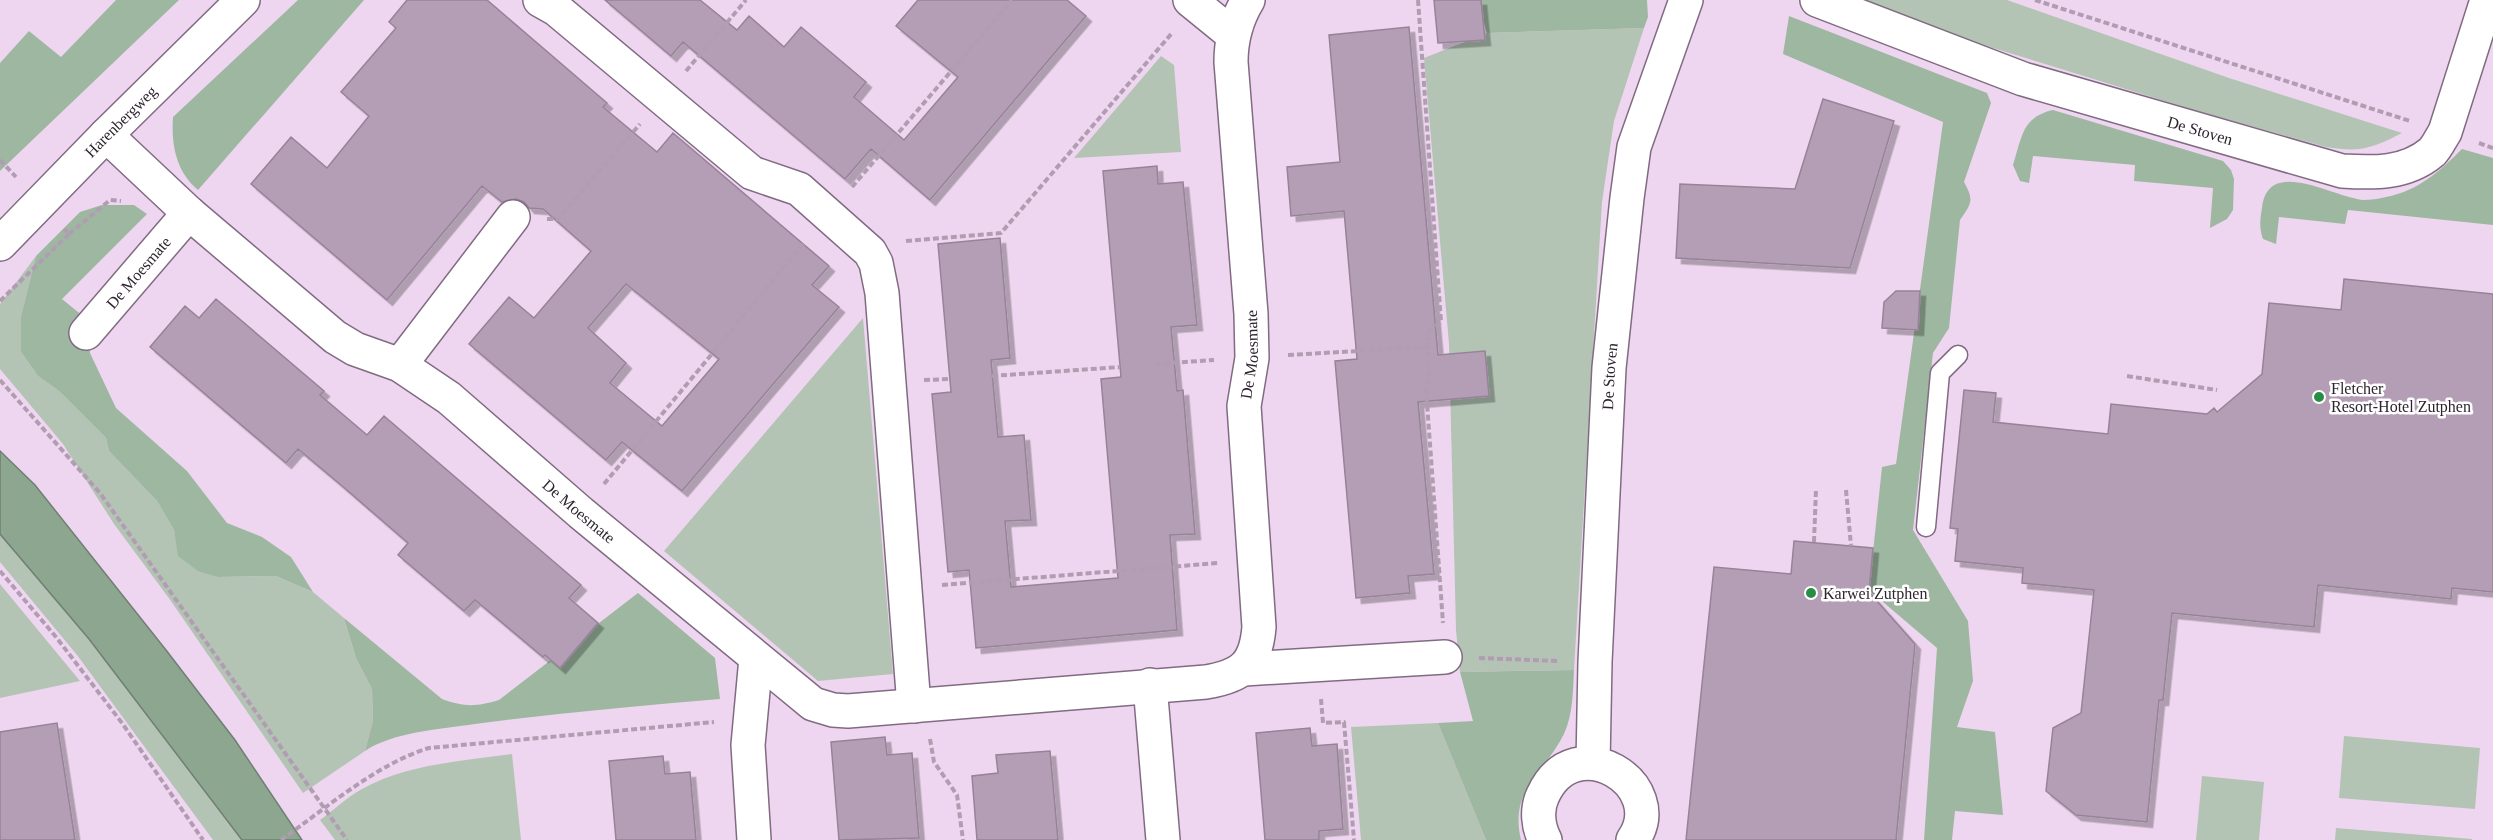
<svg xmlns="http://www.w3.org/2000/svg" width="2493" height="840" font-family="Georgia,serif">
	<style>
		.green { fill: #b3c4b5 }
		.forest { fill: #9eb7a1 }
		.water { fill: #8da690; stroke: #707f73; stroke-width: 1.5 }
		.building { fill: #b49eb6; stroke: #98829a; stroke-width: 1.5; fill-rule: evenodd; filter: url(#shadow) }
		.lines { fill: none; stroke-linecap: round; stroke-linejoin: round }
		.service-casing { stroke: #816b82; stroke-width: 21 }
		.minor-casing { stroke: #816b82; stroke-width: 36 }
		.tertiary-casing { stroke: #816b82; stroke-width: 36 }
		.path { stroke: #b19db2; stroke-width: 4; stroke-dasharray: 6 3; stroke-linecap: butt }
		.service { stroke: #fff; stroke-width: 18 }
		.minor { stroke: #fff; stroke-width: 33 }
		.tertiary { stroke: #fff; stroke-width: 33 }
		.poi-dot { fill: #298e43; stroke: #fff; stroke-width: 2 }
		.labels { text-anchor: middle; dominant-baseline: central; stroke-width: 5; stroke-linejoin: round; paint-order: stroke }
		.street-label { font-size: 16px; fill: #2e252f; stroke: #fff }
		.poi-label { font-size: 16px; fill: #2e252f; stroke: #fff; text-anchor: start }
	</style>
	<defs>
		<filter id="shadow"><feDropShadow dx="5.5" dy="5.5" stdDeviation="0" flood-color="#0004"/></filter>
	</defs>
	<rect width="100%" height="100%" fill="#efd6f0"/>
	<path class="green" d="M 1860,0 L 2007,0 L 2229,78 L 2402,133 C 2373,148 2360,153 2326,147 L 2197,111 L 1977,43 Z
		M 1644,28 L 1614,121 L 1602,202 L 1574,670 L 1460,672 L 1456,630 L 1449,344 L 1424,58 L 1487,33 Z
		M 1161,56 L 1174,65 L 1181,152 L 1074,158 Z
		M 36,256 L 21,316 L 21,352 L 38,376 L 59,391 L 106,438 L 109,451 L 157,501 L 174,530 L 179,556 L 218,577 L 276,576 L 313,592 L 344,618 L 356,658 L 372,689 L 373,720 L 365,751 L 303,793 L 171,601 L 114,524 L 63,444 L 0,369 L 0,304 Z
		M 863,318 L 893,674 L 818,681 L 664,551 Z
		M 0,534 L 89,639 L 242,840 L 213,840 L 77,655 L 0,562 Z
		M 0,584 L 80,681 L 0,698 Z
		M 1438,723 L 1486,840 L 1361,840 L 1351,727 Z
		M 2344,736 L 2480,748 L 2475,809 L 2339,798 Z
		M 512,754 L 521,840 L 335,840 L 320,820 C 334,810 347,797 362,789 C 407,764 462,761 512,754 Z
		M 2202,776 L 2264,782 L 2259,840 L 2196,840 Z
		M 2336,828 L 2472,839 L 2472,840 L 2335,840 Z"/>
	<path class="forest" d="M 116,0 L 179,0 L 0,171 L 0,63 L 29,31 L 61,57 Z
		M 298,0 L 364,0 L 198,190 C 176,172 171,144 173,117 Z
		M 1476,0 L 1647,0 L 1648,17 L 1644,28 L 1487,33 Z
		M 1789,16 L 1987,93 L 1991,103 L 1964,182 C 1974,200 1972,203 1960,220 L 1949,328 L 1933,353 L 1913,530 L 1968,621 L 1973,681 L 1957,727 L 1995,732 L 2003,815 L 1955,811 L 1952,840 L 1924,840 L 1937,648 L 1869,590 L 1882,467 L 1896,464 L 1943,122 L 1783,54 Z
		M 2053,110 L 2223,161 L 2231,170 L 2234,179 L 2233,210 L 2227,219 L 2210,228 L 2213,188 L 2134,181 L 2135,165 L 2033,156 L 2029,183 L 2020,181 L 2013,165 C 2022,137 2022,117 2053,110 Z
		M 2462,149 L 2493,158 L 2493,225 L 2348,210 L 2345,224 L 2279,217 L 2276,244 L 2263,239 C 2259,228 2260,219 2262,208 C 2268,156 2332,197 2363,200 C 2370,200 2379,199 2386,197 C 2418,191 2440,171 2462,149 Z
		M 102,205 L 134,205 L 147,214 L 62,299 L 89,321 L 90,353 L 116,408 L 187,471 L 227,523 L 262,537 L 291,557 L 313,592 L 276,576 L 218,577 L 198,571 L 178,556 L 174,530 L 157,501 L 109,451 L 106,438 L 59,391 L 38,376 L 21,352 L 21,316 L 36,256 L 80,212 Z
		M 638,593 L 715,658 L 720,699 C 638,706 557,713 475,724 C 441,729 393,732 365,751 L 373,720 L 372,689 L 356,658 L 344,618 L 442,699 C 464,707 476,707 499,700 Z
		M 1574,670 C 1573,690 1573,715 1564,734 C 1544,774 1509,789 1521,840 L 1486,840 L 1438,723 L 1473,721 L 1460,672 Z"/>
	<path class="water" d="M 0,451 L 35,485 L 166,650 L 235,740 L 302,840 L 242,840 L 89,639 L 0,534 Z"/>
	<path class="building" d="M 407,0 L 487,0 L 607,103 L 603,107 L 657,152 L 673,133 L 829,266 L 812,285 L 839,307 L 682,491 L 622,442 L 606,460 L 469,344 L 509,297 L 534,318 L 591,251 L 543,209 L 529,208 L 524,202 L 516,199 L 502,202 L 482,186 L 387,300 L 251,184 L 291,137 L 327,168 L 369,116 L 341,92 L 396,28 L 389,22 ZM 626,284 L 719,359 L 662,426 L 610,383 L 626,363 L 588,328 Z
		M 605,0 L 700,0 L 737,30 L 749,16 L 784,47 L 801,27 L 866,82 L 854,97 L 904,140 L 958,77 L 896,26 L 918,0 L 1067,0 L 1086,16 L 930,200 L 871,149 L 845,179 L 683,42 L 671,56 Z
		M 1434,0 L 1481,0 L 1485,40 L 1438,43 Z
		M 1409,27 L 1438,355 L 1485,351 L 1489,396 L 1418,402 L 1434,574 L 1408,576 L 1410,593 L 1356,598 L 1335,361 L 1357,359 L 1344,211 L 1291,216 L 1287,167 L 1340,162 L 1329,35 Z
		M 1823,99 L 1894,121 L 1850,268 L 1676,258 L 1680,184 L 1795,189 Z
		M 1157,166 L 1158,184 L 1183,182 L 1197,325 L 1171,327 L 1177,391 L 1183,390 L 1195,534 L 1170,535 L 1177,630 L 976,648 L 969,570 L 948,572 L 932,394 L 951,392 L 938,244 L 1000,238 L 1010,358 L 991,360 L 998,437 L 1024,435 L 1031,520 L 1005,521 L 1011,587 L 1118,578 L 1101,379 L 1121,377 L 1103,171 Z
		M 2344,279 L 2493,294 L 2493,592 L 2452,588 L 2451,599 L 2318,585 L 2314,627 L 2172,613 L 2163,700 L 2159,700 L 2147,822 L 2076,815 L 2046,791 L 2053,728 L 2081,713 L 2094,590 L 2022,583 L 2023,568 L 1955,561 L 1958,529 L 1950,528 L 1964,390 L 1996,393 L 1993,422 L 2108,434 L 2111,404 L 2207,414 L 2214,408 L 2217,412 L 2262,374 L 2269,303 L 2341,310 Z
		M 1896,291 L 1920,291 L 1918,330 L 1882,328 L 1884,302 Z
		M 216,299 L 324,391 L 320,395 L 367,435 L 384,416 L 581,585 L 569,598 L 598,623 L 560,668 L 545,655 L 543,657 L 475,600 L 464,611 L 398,555 L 408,543 L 341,485 L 298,449 L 286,463 L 150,347 L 185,306 L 199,318 Z
		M 1794,541 L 1873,548 L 1869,592 L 1915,644 L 1896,840 L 1686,840 L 1714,567 L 1791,574 Z
		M 57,723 L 75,840 L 0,840 L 0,732 Z
		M 1310,728 L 1312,746 L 1337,744 L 1343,829 L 1319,831 L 1319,840 L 1265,840 L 1256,733 Z
		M 885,737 L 887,755 L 912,753 L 919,838 L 839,840 L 831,742 Z
		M 1050,751 L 1058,840 L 977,840 L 972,776 L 998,773 L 996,755 Z
		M 663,756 L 665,774 L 690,772 L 696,840 L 616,840 L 609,761 Z"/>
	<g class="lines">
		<g class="service-casing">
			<path id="service" d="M 1926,527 L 1940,373 L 1958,355"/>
		</g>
		<g class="minor-casing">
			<g id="minor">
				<path d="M 540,0 L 556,9 L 752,173 L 799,189 L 870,252 L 876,263 L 882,293 L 914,706"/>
				<path d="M 1190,0 L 1233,35"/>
				<path id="s1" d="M 1817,0 L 2023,79 L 2342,171 C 2374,173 2406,174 2432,152 C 2437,147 2441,138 2445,132 L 2487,0"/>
				<path id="s2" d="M 106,135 L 189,213 L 335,337 L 355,349 L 400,365 L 449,398 L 581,513 L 813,704 L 833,710 L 848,711 L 1206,682 C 1243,676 1256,664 1259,627 L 1244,406 L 1252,358 L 1251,314 L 1231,62 C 1231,39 1236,20 1248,0"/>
				<path id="s3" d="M 86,333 L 189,213"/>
				<path d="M 400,365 L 513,217"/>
				<path d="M 1244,669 L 1445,657"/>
				<path d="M 1150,685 L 1163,840"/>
				<path id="s4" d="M 1593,763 L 1595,662 L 1609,368 L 1627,198 L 1634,147 L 1686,0"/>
				<path d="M 754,840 L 748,745 L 756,658"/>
				<path d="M 1545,840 C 1538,827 1536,809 1543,795 C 1575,725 1671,785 1633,840"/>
			</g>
		</g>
		<g class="tertiary-casing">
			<g id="tertiary">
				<path id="s5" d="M 0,244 L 106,135 L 243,0"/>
			</g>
		</g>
		<path class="path" d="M 1418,0 L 1441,322 L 1427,332 L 1429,372 L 1426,389 L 1443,623
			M 2035,0 L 2410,121
			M 686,71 L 746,0
			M 2479,143 L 2493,148
			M 0,160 L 16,177
			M 852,187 L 1012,0
			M 547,219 L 558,219 L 640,124
			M 69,234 L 110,200 L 121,201
			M 906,241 L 1001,233 L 1172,33
			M 0,301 L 69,234 L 64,229
			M 1288,355 L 1428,347
			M 1155,364 L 1214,360
			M 992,376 L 1120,367
			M 2127,376 L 2217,390
			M 0,380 L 100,493 L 347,840
			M 924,380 L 950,379
			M 604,484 L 804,243
			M 1846,490 L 1851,546
			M 1814,542 L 1816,489
			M 0,571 L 56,637 L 122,723 L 203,840
			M 942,585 L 1218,563
			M 1479,658 L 1558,661
			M 1321,699 L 1323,723 L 1344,722 L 1354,840
			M 930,739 L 934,762 L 957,795 L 963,840
			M 281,840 C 325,809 378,763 429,748 L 714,722"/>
		<use href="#service" class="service"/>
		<use href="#minor" class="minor"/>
		<use href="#tertiary" class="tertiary"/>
	</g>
	<g class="poi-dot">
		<circle cx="2319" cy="397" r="6"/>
		<circle cx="1811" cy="593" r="6"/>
	</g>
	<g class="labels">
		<g class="street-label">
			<text stroke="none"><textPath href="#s5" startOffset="172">Harenbergweg</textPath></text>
			<text stroke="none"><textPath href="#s1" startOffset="405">De Stoven</textPath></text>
			<text stroke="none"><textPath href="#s3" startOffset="80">De Moesmate</textPath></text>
			<text stroke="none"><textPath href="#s2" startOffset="1665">De Moesmate</textPath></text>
			<text stroke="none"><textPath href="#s4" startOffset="387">De Stoven</textPath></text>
			<text stroke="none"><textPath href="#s2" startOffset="608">De Moesmate</textPath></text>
		</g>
		<g class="poi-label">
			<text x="2331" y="388">Fletcher<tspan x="2331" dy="18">Resort-Hotel Zutphen</tspan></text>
			<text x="1823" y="593">Karwei Zutphen</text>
		</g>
	</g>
</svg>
